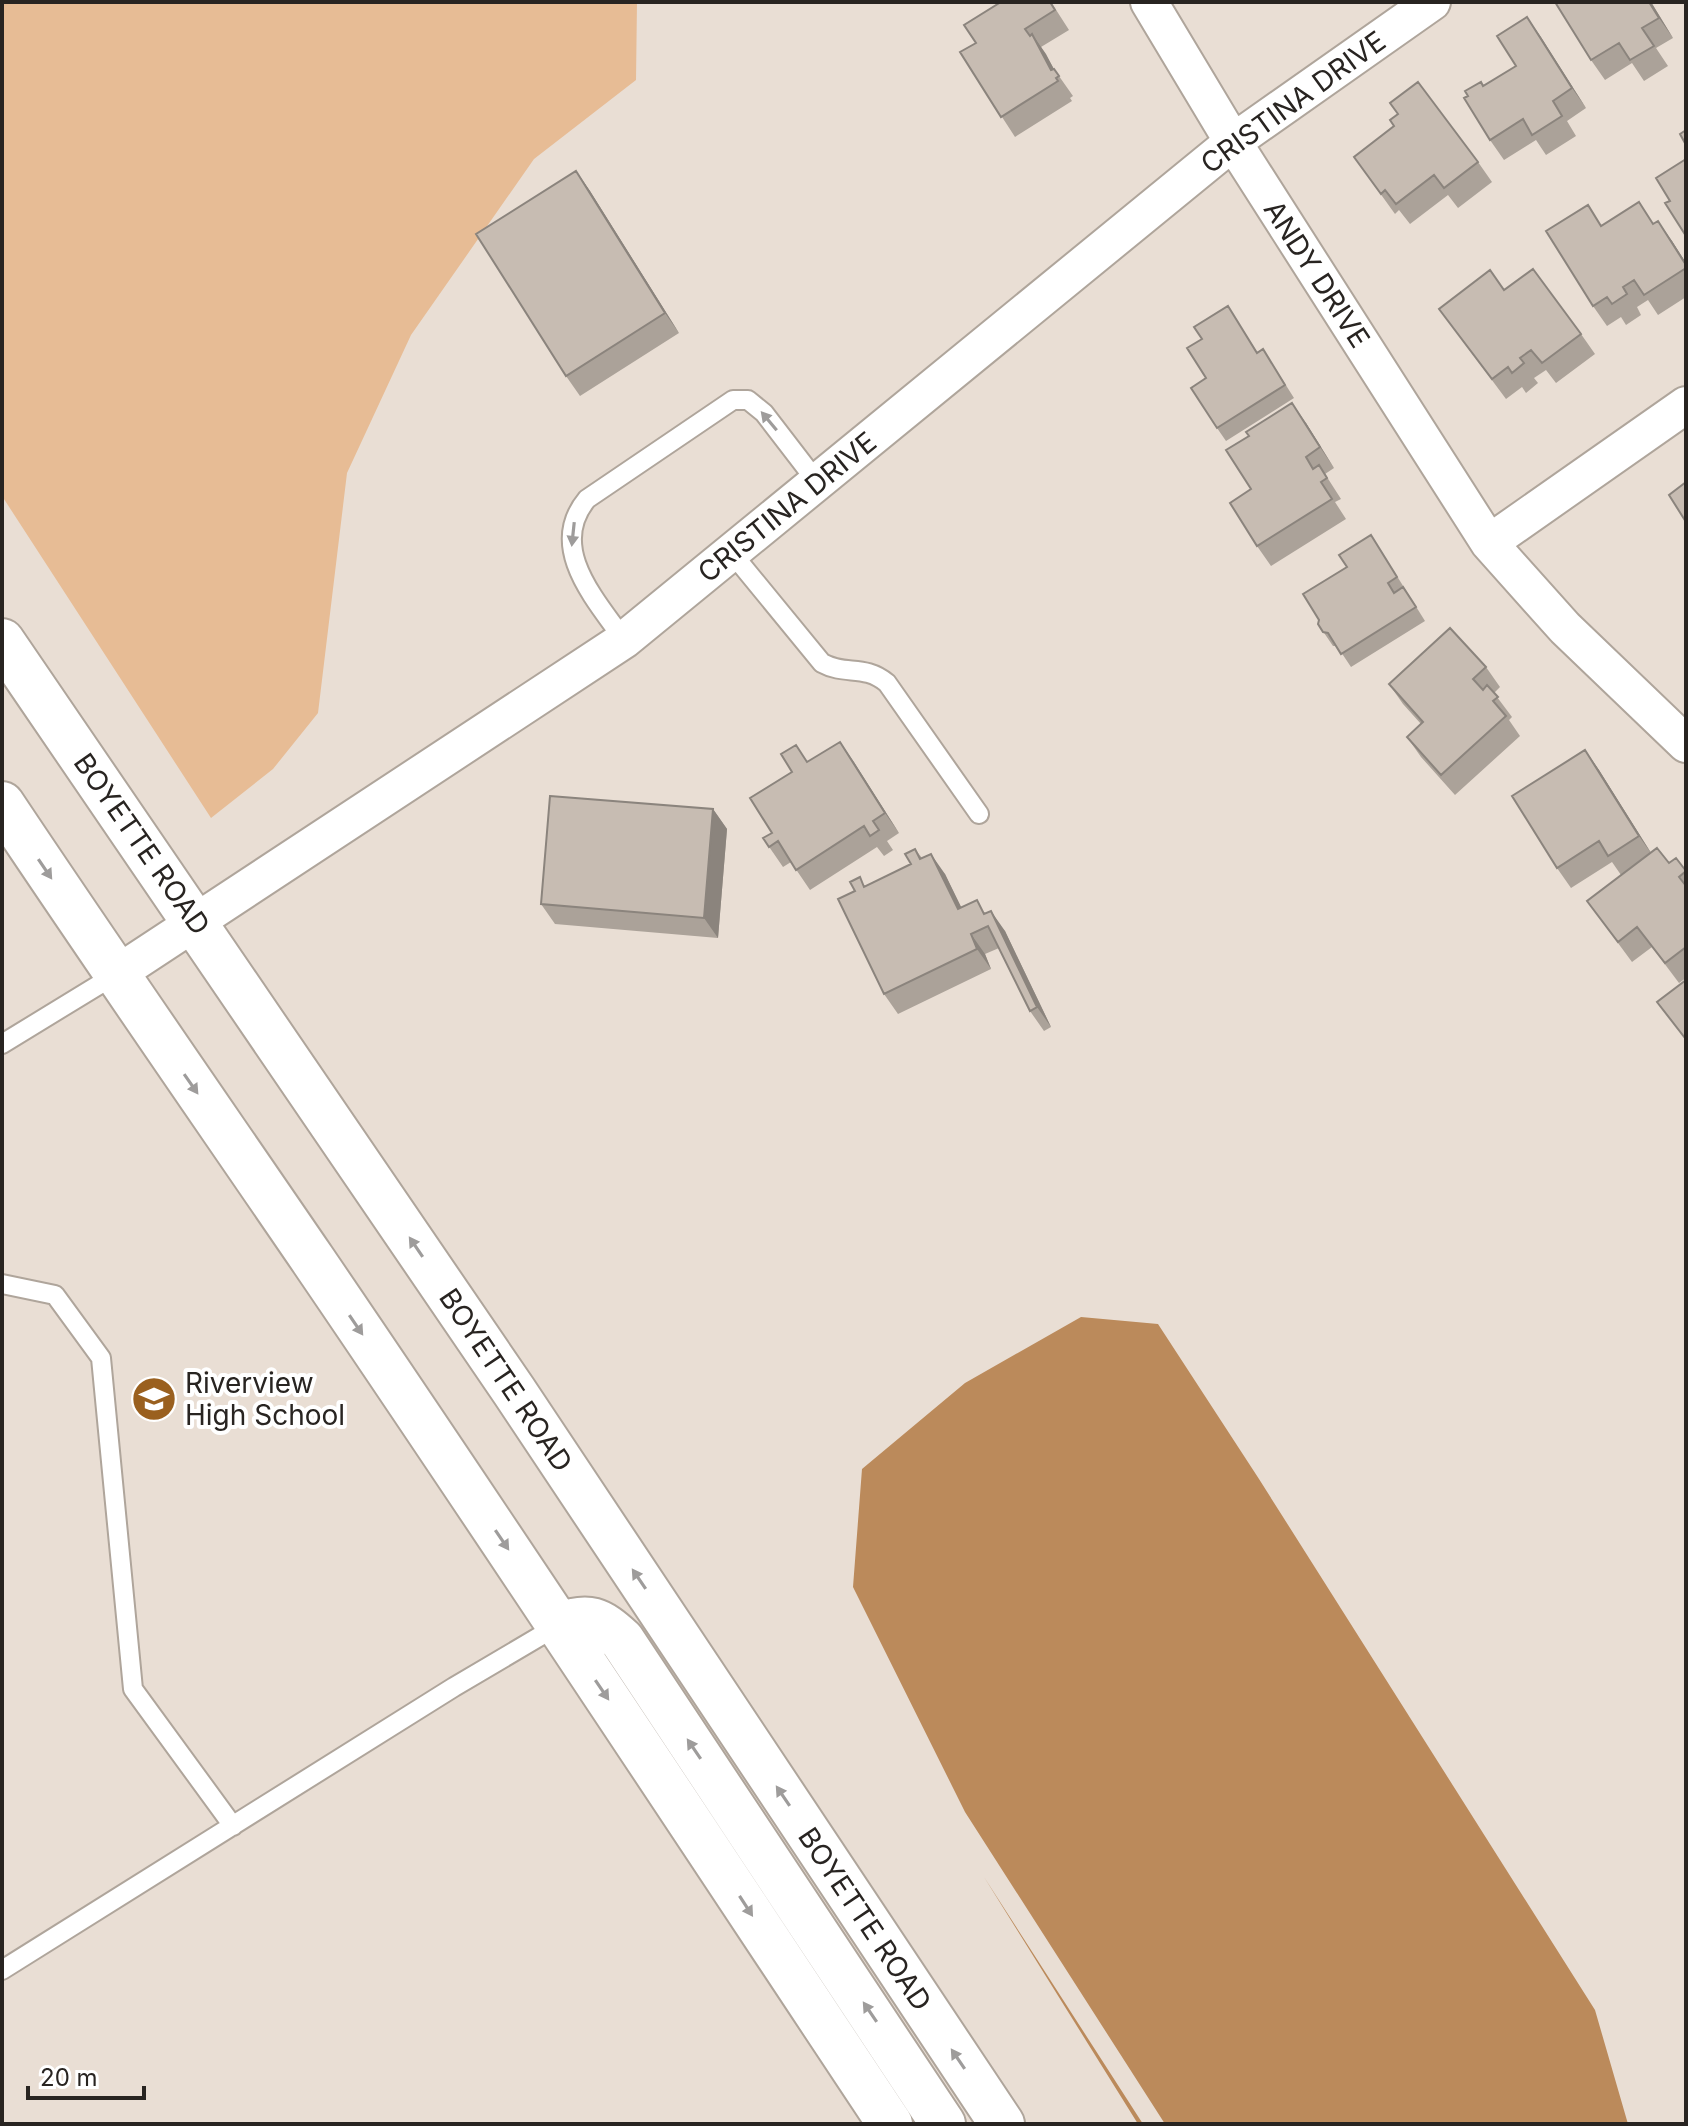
<svg xmlns="http://www.w3.org/2000/svg" width="1688" height="2126" font-family="Inter,sans-serif">
	<style>
		.green { fill: #e7bc95 }
		.water { fill: #bb8a5b }
		.lines { fill: none; stroke-linecap: round; stroke-linejoin: round }
		.lane-casing { stroke: #afa59b; stroke-width: 22 }
		.street-casing { stroke: #afa59b; stroke-width: 40 }
		.secondary-casing { stroke: #afa59b; stroke-width: 48 }
		.lane { stroke: #fff; stroke-width: 18 }
		.street { stroke: #fff; stroke-width: 36 }
		.secondary { stroke: #fff; stroke-width: 44 }
		.wall { fill: #aba299 }
		.shaded-wall { fill: #8b847d }
		.building { fill: #c7bcb2; stroke: #8b847d; stroke-width: 2 }
		.oneway { fill: #9e9c9b }
		.labels { text-anchor: middle; dominant-baseline: central; stroke-width: 8; stroke-linejoin: round; paint-order: stroke }
		.street-label { font-size: 28px; fill: #282421; stroke: #fff }
		.poi-label { font-size: 28px; fill: #282421; stroke: #fff; text-anchor: start }
	</style>
	<rect width="100%" height="100%" fill="#e9ded4"/>
	<path class="green" d="M 2,2 L 637,2 L 636,80 L 534,159 L 411,335 L 347,473 L 318,713 L 273,769 L 211,818 L 2,496 Z"/>
	<path class="water" d="M 1081,1317 L 1158,1324 L 1259,1479 L 1595,2010 L 1628,2124 L 1165,2124 L 965,1812 L 853,1587 L 862,1469 L 965,1383 Z
		M 984,1877 L 1143,2124 L 1138,2124 Z"/>
	<g class="lines">
		<g class="lane-casing">
			<path id="lane" d="M 731,552 L 822,663 C 846,676 864,664 887,683 L 979,814
				M 624,640 C 595,599 547,547 587,499 L 733,400 L 748,400 L 764,413 L 817,482
				M 2,1044 L 115,975
				M 2,1284 L 55,1295 L 101,1358 L 133,1689 L 233,1826
				M 2,1970 L 454,1687 L 559,1625"/>
		</g>
		<g class="street-casing">
			<path id="street" d="M 1149,2 L 1233,142 L 1489,543 L 1565,628 L 1686,744
				M 1489,543 L 1686,405
				M 115,975 L 624,640 L 1233,142 L 1432,2"/>
		</g>
		<g class="secondary-casing">
			<path id="secondary" d="M 2,641 L 514,1391 L 1002,2124
				M 2,804 C 104,957 209,1108 313,1260 C 508,1546 698,1835 890,2124
				M 559,1625 C 589,1614 599,1619 622,1640 L 943,2124"/>
		</g>
		<use href="#lane" class="lane"/>
		<use href="#street" class="street"/>
		<use href="#secondary" class="secondary"/>
	</g>
	<path class="wall" d="M 1051,2 L 1069,30 L 1041,47 L 1054,69 L 1073,96 L 1070,98 L 1072,101 L 1015,137 L 960,52 Z
		M 1651,2 L 1673,38 L 1656,48 L 1668,66 L 1644,81 L 1632,63 L 1605,80 L 1591,60 Z
		M 1527,17 L 1586,108 L 1567,121 L 1576,136 L 1546,155 L 1536,140 L 1504,160 L 1490,140 L 1468,96 L 1516,66 Z
		M 1354,157 L 1478,162 L 1492,182 L 1458,208 L 1448,195 L 1410,224 L 1399,210 L 1395,214 Z
		M 576,171 L 590,191 L 679,333 L 580,396 L 566,376 Z
		M 1655,224 L 1672,241 L 1686,263 L 1686,297 L 1658,315 L 1648,300 L 1637,307 L 1641,315 L 1626,325 L 1621,317 L 1607,326 L 1593,306 L 1602,226 Z
		M 1504,290 L 1581,334 L 1595,354 L 1556,383 L 1546,370 L 1534,378 L 1538,383 L 1526,393 L 1522,387 L 1506,399 L 1439,309 Z
		M 1228,306 L 1257,352 L 1263,349 L 1294,398 L 1226,441 L 1217,428 L 1202,339 Z
		M 1306,423 L 1334,468 L 1325,474 L 1341,499 L 1335,502 L 1346,519 L 1271,566 L 1257,546 L 1251,489 Z
		M 1380,549 L 1425,621 L 1351,667 L 1337,646 L 1333,646 L 1318,624 Z
		M 1486,667 L 1500,687 L 1494,693 L 1512,717 L 1509,720 L 1520,736 L 1455,795 L 1421,757 L 1407,737 L 1421,724 L 1403,704 L 1389,684 Z
		M 840,742 L 899,833 L 887,841 L 893,850 L 884,856 L 877,847 L 810,890 L 791,862 L 783,867 L 763,838 L 772,833 L 808,762 Z
		M 1585,750 L 1599,770 L 1651,853 L 1686,871 L 1686,978 L 1679,983 L 1652,947 L 1632,962 L 1587,901 L 1621,875 L 1612,862 L 1571,888 L 1557,868 Z
		M 713,809 L 727,829 L 718,938 L 555,924 L 541,904 Z
		M 915,849 L 922,858 L 945,874 L 961,908 L 986,913 L 1005,931 L 1051,1027 L 1044,1031 L 1030,1011 L 999,948 L 985,954 L 991,969 L 898,1014 L 884,994 L 855,891 L 911,864 Z"/>
	<path class="shaded-wall" d="M 1649,2 L 1651,2 L 1673,38 L 1659,18 Z
		M 1527,17 L 1541,37 L 1586,108 L 1572,88 Z
		M 1032,34 L 1046,54 L 1058,77 L 1051,70 Z
		M 576,171 L 590,191 L 679,333 L 665,313 Z
		M 1658,221 L 1672,241 L 1686,263 L 1686,265 Z
		M 1292,403 L 1306,423 L 1334,468 L 1320,447 Z
		M 840,742 L 854,762 L 899,833 L 885,813 Z
		M 1585,750 L 1599,770 L 1653,856 L 1639,836 Z
		M 713,809 L 727,829 L 718,938 L 704,918 Z
		M 931,854 L 945,874 L 972,929 L 958,909 Z
		M 991,911 L 1005,931 L 1051,1027 L 1037,1007 Z
		M 971,934 L 985,954 L 991,969 L 977,949 Z"/>
	<path class="building" d="M 1001,2 L 1050,2 L 1055,10 L 1025,29 L 1030,36 L 1032,34 L 1051,70 L 1054,69 L 1059,76 L 1056,78 L 1058,81 L 1001,117 L 960,52 L 976,43 L 964,25 Z
		M 1555,2 L 1649,2 L 1659,18 L 1642,28 L 1654,46 L 1630,60 L 1619,43 L 1591,60 Z
		M 1527,17 L 1572,88 L 1553,101 L 1562,116 L 1532,135 L 1523,119 L 1490,140 L 1464,98 L 1468,96 L 1465,91 L 1481,82 L 1483,86 L 1516,66 L 1497,36 Z
		M 1418,82 L 1478,162 L 1444,188 L 1434,175 L 1396,204 L 1385,190 L 1381,194 L 1354,157 L 1394,126 L 1390,120 L 1398,114 L 1390,103 Z
		M 1686,130 L 1686,145 L 1680,134 Z
		M 1686,159 L 1686,236 L 1665,203 L 1670,201 L 1656,178 Z
		M 576,171 L 665,313 L 566,376 L 476,234 Z
		M 1639,202 L 1653,224 L 1658,221 L 1686,265 L 1686,268 L 1644,295 L 1634,280 L 1623,287 L 1627,294 L 1612,304 L 1607,297 L 1593,306 L 1546,231 L 1588,205 L 1601,226 Z
		M 1533,269 L 1581,334 L 1542,363 L 1531,350 L 1520,358 L 1524,363 L 1512,373 L 1508,367 L 1492,379 L 1439,309 L 1490,270 L 1504,290 Z
		M 1228,306 L 1257,353 L 1263,349 L 1285,385 L 1217,428 L 1191,388 L 1206,378 L 1187,348 L 1202,339 L 1194,327 Z
		M 1292,403 L 1320,447 L 1306,457 L 1313,469 L 1319,465 L 1327,478 L 1321,482 L 1332,499 L 1257,546 L 1230,503 L 1251,489 L 1226,450 L 1249,436 L 1246,432 Z
		M 1686,482 L 1686,522 L 1669,495 Z
		M 1371,535 L 1397,577 L 1388,583 L 1394,593 L 1403,587 L 1416,607 L 1341,654 L 1328,633 L 1323,632 L 1318,624 L 1319,620 L 1303,594 L 1347,567 L 1339,555 Z
		M 1450,628 L 1486,667 L 1473,679 L 1483,690 L 1487,685 L 1498,697 L 1493,701 L 1506,716 L 1441,775 L 1407,737 L 1423,722 L 1389,684 Z
		M 840,742 L 885,813 L 873,821 L 879,830 L 870,836 L 864,826 L 796,870 L 778,841 L 769,847 L 763,838 L 772,833 L 750,798 L 792,772 L 781,754 L 796,745 L 807,762 Z
		M 1585,750 L 1639,836 L 1608,856 L 1599,841 L 1557,868 L 1512,796 Z
		M 550,796 L 713,809 L 704,918 L 541,904 Z
		M 1657,848 L 1669,863 L 1676,858 L 1686,871 L 1679,877 L 1686,886 L 1686,947 L 1665,963 L 1637,927 L 1618,942 L 1587,901 Z
		M 915,849 L 920,859 L 931,854 L 958,909 L 977,900 L 984,914 L 991,911 L 1037,1007 L 1030,1011 L 988,926 L 971,934 L 977,949 L 884,994 L 838,899 L 855,891 L 850,882 L 860,877 L 864,887 L 911,864 L 905,854 Z
		M 1686,980 L 1686,1037 L 1685,1038 L 1657,1002 Z"/>
	<defs><path id="oneway-solid" d="M-6-.8H1V-3.2L6.5 0L1 3.2V.8H-6Z" transform="scale(2)"/></defs>
	<g class="oneway">
		<use href="#oneway-solid" transform="translate(769 421) rotate(-130)"/>
		<use href="#oneway-solid" transform="translate(573 534) rotate(96)"/>
		<use href="#oneway-solid" transform="translate(45 869) rotate(56)"/>
		<use href="#oneway-solid" transform="translate(191 1084) rotate(55)"/>
		<use href="#oneway-solid" transform="translate(416 1247) rotate(-124)"/>
		<use href="#oneway-solid" transform="translate(356 1325) rotate(56)"/>
		<use href="#oneway-solid" transform="translate(502 1540) rotate(56)"/>
		<use href="#oneway-solid" transform="translate(639 1579) rotate(-124)"/>
		<use href="#oneway-solid" transform="translate(602 1690) rotate(56)"/>
		<use href="#oneway-solid" transform="translate(694 1749) rotate(-124)"/>
		<use href="#oneway-solid" transform="translate(783 1796) rotate(-124)"/>
		<use href="#oneway-solid" transform="translate(746 1906) rotate(57)"/>
		<use href="#oneway-solid" transform="translate(870 2012) rotate(-124)"/>
		<use href="#oneway-solid" transform="translate(958 2059) rotate(-124)"/>
	</g>
	<defs>
		<g id="school-disc" transform="scale(2.3)"><circle r="9.5" fill="#9a601f" stroke="#fff"/><path d="M0-5L7-2L0 1L-7-2ZM-4 1L0 2.5L4 1V4Q0 6-4 4Z" fill="#fff"/></g>
	</defs>
	<g fill-rule="evenodd">
		<use href="#school-disc" x="154" y="1399"/>
	</g>
	<g class="labels">
		<g class="street-label">
			<text transform="translate(1293 102) rotate(-36)">CRISTINA DRIVE</text>
			<text transform="translate(1317 274) rotate(57)">ANDY DRIVE</text>
			<text transform="translate(787 507) rotate(-39)">CRISTINA DRIVE</text>
			<text transform="translate(142 844) rotate(55)">BOYETTE ROAD</text>
			<text transform="translate(506 1380) rotate(56)">BOYETTE ROAD</text>
			<text transform="translate(865 1919) rotate(56)">BOYETTE ROAD</text>
		</g>
		<g class="poi-label">
			<text x="185" y="1383">Riverview<tspan x="185" dy="32">High School</tspan></text>
		</g>
	</g>
	<rect width="1688" height="2126" fill="none" stroke="#282421" stroke-width="8"/>
	<path d="M28 2086v12h116v-12" fill="none" stroke="#282421" stroke-width="4"/>
	<text x="40" y="2086" font-size="24" fill="#282421" stroke="#ffffff" stroke-width="6" paint-order="stroke">20 m</text>
</svg>
